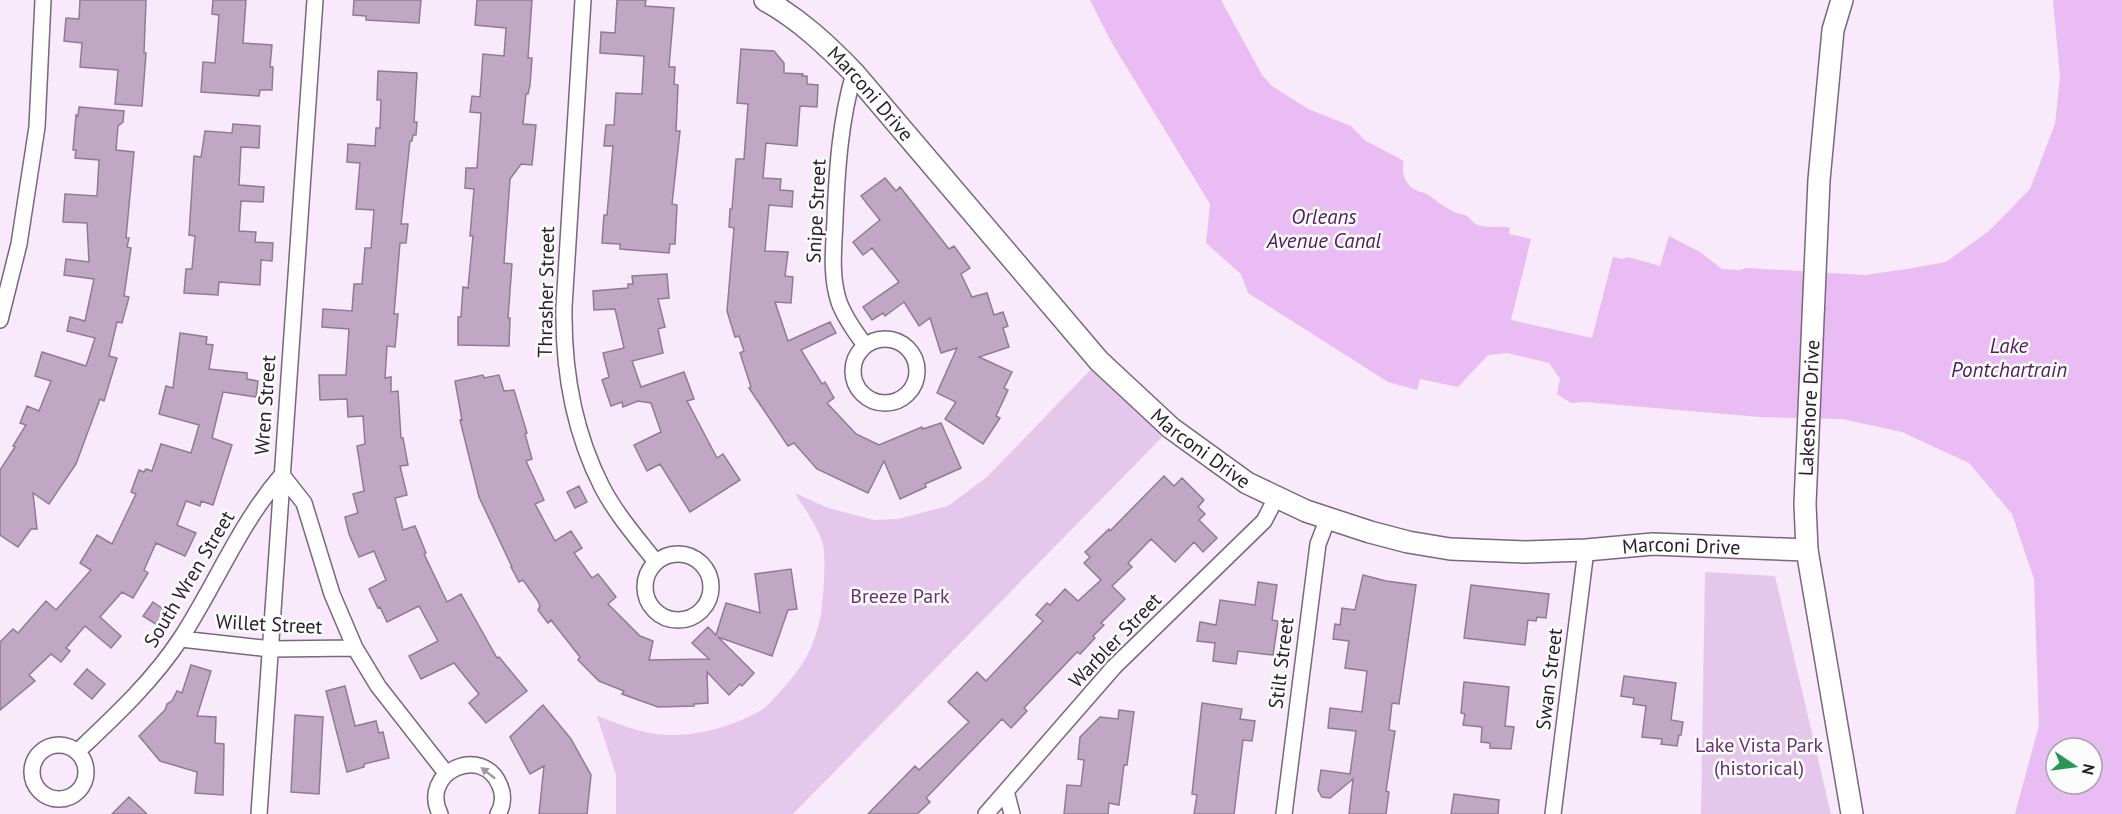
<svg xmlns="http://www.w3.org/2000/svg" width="2122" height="814" font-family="'PT Sans',sans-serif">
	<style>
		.green { fill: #e5c7ec }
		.water { fill: #e9bcf3; fill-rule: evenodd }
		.building { fill: #c0a8c5; stroke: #917a96; stroke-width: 1.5 }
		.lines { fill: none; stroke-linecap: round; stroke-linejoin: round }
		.street-casing { stroke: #7b6580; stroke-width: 18 }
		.secondary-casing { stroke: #7b6580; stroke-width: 24 }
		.street { stroke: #fff; stroke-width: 15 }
		.secondary { stroke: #fff; stroke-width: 21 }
		.oneway { fill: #9e9a9f }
		.labels { text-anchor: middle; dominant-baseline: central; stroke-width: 5; stroke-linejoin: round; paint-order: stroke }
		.street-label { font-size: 20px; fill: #271e29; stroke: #fcfcfc }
		.park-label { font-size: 20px; fill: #663071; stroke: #fcfcfc }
		.water-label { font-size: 21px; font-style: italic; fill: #521c5d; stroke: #fcfcfc }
	</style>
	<rect width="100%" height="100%" fill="#f8e9fb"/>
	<path class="green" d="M 1099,361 L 1171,428 L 793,814 L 616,814 L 616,775 L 597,716 C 619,724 642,734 667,735 C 699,736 735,726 763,709 C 769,705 774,698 779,693 C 803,667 814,649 821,614 C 823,598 827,555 822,541 C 816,524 804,508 795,493 L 828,508 L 874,520 L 898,519 L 948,506 L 987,477 Z
		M 1705,572 L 1775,576 L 1831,814 L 1701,814 Z"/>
	<path class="water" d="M 1090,0 L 1221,0 L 1262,75 L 1272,86 L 1308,109 L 1351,126 L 1366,141 L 1404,161 C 1401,172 1404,183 1414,189 C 1418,192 1423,192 1427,194 C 1436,200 1444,207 1454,212 C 1458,214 1464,214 1467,216 C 1471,219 1473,223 1478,225 C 1488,229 1499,225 1510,228 L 1509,234 L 1531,239 L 1511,320 L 1592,338 L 1613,257 L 1622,259 L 1628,257 L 1660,266 L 1669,236 L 1700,252 L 1722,269 L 1739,270 L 1748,268 L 1865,275 L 1907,269 L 1946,262 L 1989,231 L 2030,189 L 2055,124 L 2060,77 L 2053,0 L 2122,0 L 2122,814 L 2015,814 L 2039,725 L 2034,579 L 2012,514 L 1969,463 L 1902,432 L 1842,419 L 1760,417 L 1585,402 L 1571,403 L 1557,394 L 1560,379 L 1549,363 L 1507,353 L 1488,355 L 1458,387 L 1420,379 L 1417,390 L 1388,382 L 1248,293 L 1241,274 L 1206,243 L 1210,204 L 1113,45 ZM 2056,748 L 2092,748 L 2092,784 L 2056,784 Z"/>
	<path class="building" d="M 80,0 L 146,0 L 144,53 L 146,53 L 142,106 L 115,104 L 118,70 L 80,67 L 82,43 L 64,41 L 66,18 L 79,19 Z
		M 213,0 L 246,0 L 243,43 L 272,45 L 270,67 L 273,67 L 272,90 L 260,90 L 259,96 L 201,92 L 203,62 L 215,63 L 219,15 L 212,14 Z
		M 354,0 L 421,0 L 419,23 L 366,20 L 366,16 L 353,15 Z
		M 477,0 L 532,0 L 528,58 L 532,58 L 530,85 L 528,94 L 526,94 L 523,124 L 536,125 L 532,165 L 521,164 L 510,179 L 504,263 L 512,264 L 508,318 L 510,318 L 509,346 L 458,345 L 458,317 L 461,317 L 463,287 L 468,288 L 473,236 L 470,236 L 474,189 L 465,188 L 466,168 L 477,168 L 481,113 L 470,112 L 472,96 L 480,97 L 483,54 L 504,56 L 506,28 L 475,25 Z
		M 617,0 L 646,0 L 645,6 L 674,8 L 669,67 L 675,67 L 674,84 L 678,85 L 676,131 L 680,131 L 672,204 L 677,205 L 675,244 L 670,244 L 669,253 L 620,249 L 620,244 L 602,243 L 604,215 L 607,215 L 613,146 L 604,146 L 606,125 L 614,125 L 616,93 L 642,94 L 644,56 L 600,53 L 601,32 L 615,33 Z
		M 741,49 L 774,51 L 784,63 L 784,73 L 803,74 L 802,76 L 807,76 L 807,84 L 818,85 L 817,107 L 800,106 L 797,146 L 766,143 L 763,178 L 781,179 L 780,190 L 793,191 L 792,207 L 769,205 L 765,251 L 788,252 L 785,276 L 793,277 L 791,303 L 775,302 L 788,341 L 830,322 L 836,333 L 801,350 L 822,384 L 825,382 L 834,398 L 827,403 L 856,434 L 879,445 L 922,427 L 923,429 L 941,423 L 961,468 L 925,484 L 926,487 L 900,499 L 884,461 L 868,493 L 817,469 L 794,443 L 788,446 L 749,388 L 751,387 L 740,353 L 744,351 L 739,336 L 735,337 L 727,311 L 734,228 L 729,227 L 730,209 L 732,209 L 736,159 L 744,159 L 748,104 L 737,103 Z
		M 378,71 L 417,73 L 414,122 L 417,122 L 416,135 L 413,135 L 412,141 L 410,141 L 401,224 L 408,224 L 406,243 L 400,243 L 394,314 L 398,314 L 395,347 L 387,346 L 385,378 L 391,377 L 391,392 L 398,391 L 401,438 L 403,438 L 408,465 L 400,466 L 407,495 L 395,498 L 403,530 L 415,526 L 426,553 L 424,554 L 447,602 L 461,594 L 497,658 L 499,657 L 527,691 L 486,723 L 469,703 L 479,694 L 454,663 L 421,679 L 409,656 L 438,641 L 419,606 L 387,622 L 380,607 L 378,608 L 369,589 L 386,580 L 374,551 L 359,557 L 349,534 L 345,517 L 358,513 L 353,494 L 364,491 L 357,446 L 365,444 L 363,416 L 348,417 L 347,399 L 320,400 L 319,375 L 346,375 L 349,329 L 322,327 L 323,309 L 352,311 L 354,284 L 362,284 L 365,248 L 371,248 L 374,210 L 356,209 L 360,163 L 347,162 L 348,144 L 375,146 L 376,128 L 380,128 L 381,100 L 377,100 Z
		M 79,107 L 124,111 L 123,122 L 118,126 L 116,150 L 134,152 L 126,238 L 129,238 L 127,247 L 131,248 L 124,296 L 129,297 L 122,323 L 117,322 L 109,356 L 117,358 L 104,401 L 100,399 L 76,464 L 49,504 L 33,493 L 37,529 L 31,529 L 18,547 L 0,535 L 0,470 L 15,447 L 13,446 L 26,425 L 20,423 L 27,406 L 39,411 L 51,381 L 35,376 L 42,352 L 86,366 L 95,338 L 67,331 L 70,317 L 85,321 L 94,279 L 64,275 L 66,259 L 89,262 L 87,223 L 63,222 L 65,194 L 97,196 L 99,160 L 75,158 L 76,150 L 73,150 L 76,115 L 78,116 Z
		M 233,124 L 260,126 L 259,148 L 241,147 L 239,185 L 264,187 L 263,202 L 241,201 L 239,231 L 256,232 L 255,242 L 273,243 L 272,261 L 261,260 L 260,285 L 219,282 L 218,295 L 184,293 L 186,269 L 192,269 L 195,236 L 189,235 L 194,156 L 201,157 L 205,131 L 232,133 Z
		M 885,178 L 896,191 L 900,187 L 949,249 L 954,246 L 970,268 L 961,274 L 972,297 L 987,293 L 994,315 L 1003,312 L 1008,326 L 1003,328 L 1009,347 L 979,357 L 1012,372 L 1004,388 L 1008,390 L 996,416 L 1000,418 L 983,444 L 945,419 L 956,402 L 937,393 L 957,348 L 941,353 L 930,318 L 919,326 L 904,302 L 885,316 L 883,313 L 872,320 L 863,307 L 899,282 L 872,248 L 863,255 L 853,242 L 880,220 L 861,196 Z
		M 667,274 L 669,298 L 658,299 L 665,327 L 658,329 L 663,353 L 632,361 L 641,387 L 684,372 L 694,399 L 687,401 L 717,458 L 723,454 L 740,480 L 690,512 L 660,464 L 647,471 L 634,445 L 661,432 L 651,403 L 638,401 L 623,407 L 622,402 L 611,406 L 602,380 L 609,377 L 603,353 L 624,348 L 615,309 L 594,310 L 593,291 L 628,288 L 628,284 L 633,284 L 632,276 Z
		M 180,333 L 207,337 L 206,344 L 213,345 L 209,369 L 247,373 L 247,379 L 258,381 L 256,397 L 223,392 L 212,438 L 232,445 L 213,505 L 201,501 L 200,506 L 186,501 L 177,525 L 196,533 L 185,556 L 156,543 L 144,570 L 148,573 L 133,598 L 122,592 L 100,617 L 121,636 L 111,648 L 85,626 L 66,648 L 70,651 L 61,662 L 51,654 L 29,675 L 35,681 L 0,710 L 0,642 L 13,629 L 18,633 L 46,601 L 56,610 L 91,570 L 80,563 L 97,535 L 112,544 L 136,494 L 131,492 L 139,470 L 144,472 L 146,469 L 152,471 L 161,444 L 191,453 L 199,425 L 159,414 L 166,386 L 173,388 Z
		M 483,375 L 484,378 L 499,375 L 504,391 L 514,390 L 527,433 L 525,434 L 532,459 L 526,461 L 544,500 L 535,504 L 555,541 L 571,531 L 582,548 L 574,553 L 592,578 L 598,574 L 616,597 L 608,604 L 640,636 L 653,641 L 649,660 L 709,659 L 692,643 L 708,627 L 716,635 L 726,603 L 760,613 L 755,574 L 791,569 L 797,609 L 788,610 L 772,656 L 718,637 L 754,673 L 742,686 L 740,684 L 729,695 L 707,672 L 708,703 L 694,704 L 694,706 L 658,707 L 622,694 L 624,691 L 599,681 L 578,660 L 580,657 L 551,620 L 548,623 L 538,610 L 540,606 L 538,601 L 523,580 L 519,582 L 511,567 L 512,567 L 479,497 L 460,420 L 462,420 L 455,381 Z
		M 1164,476 L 1174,486 L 1182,478 L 1204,500 L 1198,507 L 1205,514 L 1199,520 L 1217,538 L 1203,552 L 1194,542 L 1175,562 L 1151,539 L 1128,563 L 1132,567 L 1112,586 L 1125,599 L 1101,623 L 1104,625 L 1093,636 L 1095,638 L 1080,654 L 1077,652 L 1024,708 L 1027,711 L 1011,728 L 1002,719 L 926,798 L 930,802 L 917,814 L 868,814 L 915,766 L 919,770 L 969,722 L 948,702 L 977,672 L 986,681 L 1043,621 L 1036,615 L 1047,603 L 1050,605 L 1065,589 L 1078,601 L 1101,580 L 1084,563 L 1090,557 L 1085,552 L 1109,529 L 1110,531 Z
		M 579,486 L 587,502 L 575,508 L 567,492 Z
		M 1363,575 L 1386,581 L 1416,585 L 1399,704 L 1392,703 L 1389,730 L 1395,731 L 1386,791 L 1389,792 L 1386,814 L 1349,814 L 1353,779 L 1330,798 L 1322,797 L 1318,790 L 1321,770 L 1350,774 L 1356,731 L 1328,728 L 1330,708 L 1362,712 L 1367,671 L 1345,668 L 1349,641 L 1333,639 L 1335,624 L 1340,625 L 1342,608 L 1355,610 Z
		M 1258,582 L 1277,585 L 1272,620 L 1278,621 L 1273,655 L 1238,651 L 1236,664 L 1213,661 L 1215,643 L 1197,641 L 1200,622 L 1216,625 L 1220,600 L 1255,605 Z
		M 1471,585 L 1549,594 L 1546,618 L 1537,617 L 1536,621 L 1528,620 L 1525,645 L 1464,638 Z
		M 153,602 L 172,615 L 162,628 L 143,616 Z
		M 191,665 L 211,671 L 197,716 L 216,717 L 215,743 L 224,744 L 223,795 L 195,793 L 197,772 L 160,761 L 139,736 L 165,710 L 167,704 L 172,701 L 177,691 L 182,693 Z
		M 87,669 L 105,684 L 92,699 L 74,684 Z
		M 1624,676 L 1676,683 L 1671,720 L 1683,722 L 1681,735 L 1679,735 L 1677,746 L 1661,744 L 1662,739 L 1642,737 L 1646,706 L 1633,704 L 1634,698 L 1621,696 Z
		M 1464,682 L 1509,687 L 1505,726 L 1514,727 L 1511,749 L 1490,748 L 1490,743 L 1481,742 L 1482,727 L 1463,725 L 1465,714 L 1461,713 Z
		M 345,686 L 355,726 L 376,721 L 379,733 L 383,732 L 389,758 L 364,764 L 364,767 L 347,772 L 326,691 Z
		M 1202,703 L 1242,709 L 1240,719 L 1255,721 L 1252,741 L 1243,740 L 1234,814 L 1194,814 L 1197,795 L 1192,794 Z
		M 543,705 L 571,739 L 591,775 L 587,814 L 539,814 L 544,766 L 530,774 L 510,737 Z
		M 1119,710 L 1134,712 L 1127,765 L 1124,765 L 1119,805 L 1109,803 L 1108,814 L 1064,814 L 1067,785 L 1081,786 L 1084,760 L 1078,759 L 1080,737 L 1100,717 L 1118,719 Z
		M 295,715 L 323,717 L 319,794 L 291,792 Z
		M 1454,794 L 1499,800 L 1498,814 L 1451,814 Z
		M 129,797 L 147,814 L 112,814 Z"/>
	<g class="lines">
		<g class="street-casing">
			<path id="street" d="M 583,0 L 564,307 C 563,370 573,430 602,487 C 616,514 637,538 656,562
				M 854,73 C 840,121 837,170 835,219 C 834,247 830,275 839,302 C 845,318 855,332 865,345
				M 0,320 L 19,244 L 37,127 L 43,0
				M853 371a32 32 0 1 1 64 0a32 32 0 1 1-64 0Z
				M645 587a33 33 0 1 1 66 0a33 33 0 1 1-66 0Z
				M 181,639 L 271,649 L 355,648
				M32 772a27 27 0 1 1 54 0a27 27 0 1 1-54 0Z
				M 77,752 C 114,717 153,681 181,638 C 216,584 240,523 282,475 L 304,503 L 332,594 L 355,648 L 378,686 L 446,773
				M 1006,791 L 1012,814
				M 259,814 L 315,0
				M 440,814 C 419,772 483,743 500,786 C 504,795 503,806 498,814
				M 986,814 L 1114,667 L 1264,521 L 1276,498
				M 1284,814 L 1318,544 L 1328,518
				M 1553,814 L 1586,550"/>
		</g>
		<g class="secondary-casing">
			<g id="secondary">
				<path id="s1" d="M 765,0 C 799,19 827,45 854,73 L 1099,361 L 1171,428 L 1247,483 L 1306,511 L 1370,532 L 1408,542 L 1450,549 L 1525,552 L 1586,550 L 1653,544 L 1807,550"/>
				<path d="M 1842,0 L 1833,30 L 1819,180 L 1805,504 L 1807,550 L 1852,814"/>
			</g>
		</g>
		<use href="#street" class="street"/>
		<use href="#secondary" class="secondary"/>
	</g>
	<defs><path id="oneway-solid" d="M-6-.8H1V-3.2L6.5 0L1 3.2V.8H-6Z" transform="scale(1.5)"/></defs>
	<use class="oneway" href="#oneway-solid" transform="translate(488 773) rotate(-142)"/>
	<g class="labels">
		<g class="street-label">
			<text stroke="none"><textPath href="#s1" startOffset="142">Marconi Drive</textPath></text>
			<text transform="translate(816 211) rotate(-87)">Snipe Street</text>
			<text transform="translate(546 292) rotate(-89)">Thrasher Street</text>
			<text transform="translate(265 405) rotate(-86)">Wren Street</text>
			<text transform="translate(1809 408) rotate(-87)">Lakeshore Drive</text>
			<text stroke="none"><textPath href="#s1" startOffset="628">Marconi Drive</textPath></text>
			<text stroke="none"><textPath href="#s1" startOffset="1132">Marconi Drive</textPath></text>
			<text transform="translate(189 579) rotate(-59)">South Wren Street</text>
			<text transform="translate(269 624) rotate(3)">Willet Street</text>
			<text transform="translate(1115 640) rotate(-46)">Warbler Street</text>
			<text transform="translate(1281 663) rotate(-83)">Stilt Street</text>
			<text transform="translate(1549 679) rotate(-83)">Swan Street</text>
		</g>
		<g class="park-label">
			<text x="900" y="596">Breeze Park</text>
			<text x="1759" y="745">Lake Vista Park<tspan x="1759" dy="23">(historical)</tspan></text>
		</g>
		<g class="water-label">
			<text x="1324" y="216">Orleans<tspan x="1324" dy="24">Avenue Canal</tspan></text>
			<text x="2009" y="345">Lake<tspan x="2009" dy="24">Pontchartrain</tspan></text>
		</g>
	</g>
	<g transform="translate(2074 766) rotate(103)"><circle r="28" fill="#fcfcfc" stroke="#a7a3a8" stroke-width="1.5"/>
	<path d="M0-4.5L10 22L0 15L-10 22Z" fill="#279751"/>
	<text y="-9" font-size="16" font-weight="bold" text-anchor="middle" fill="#271e29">N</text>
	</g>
</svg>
